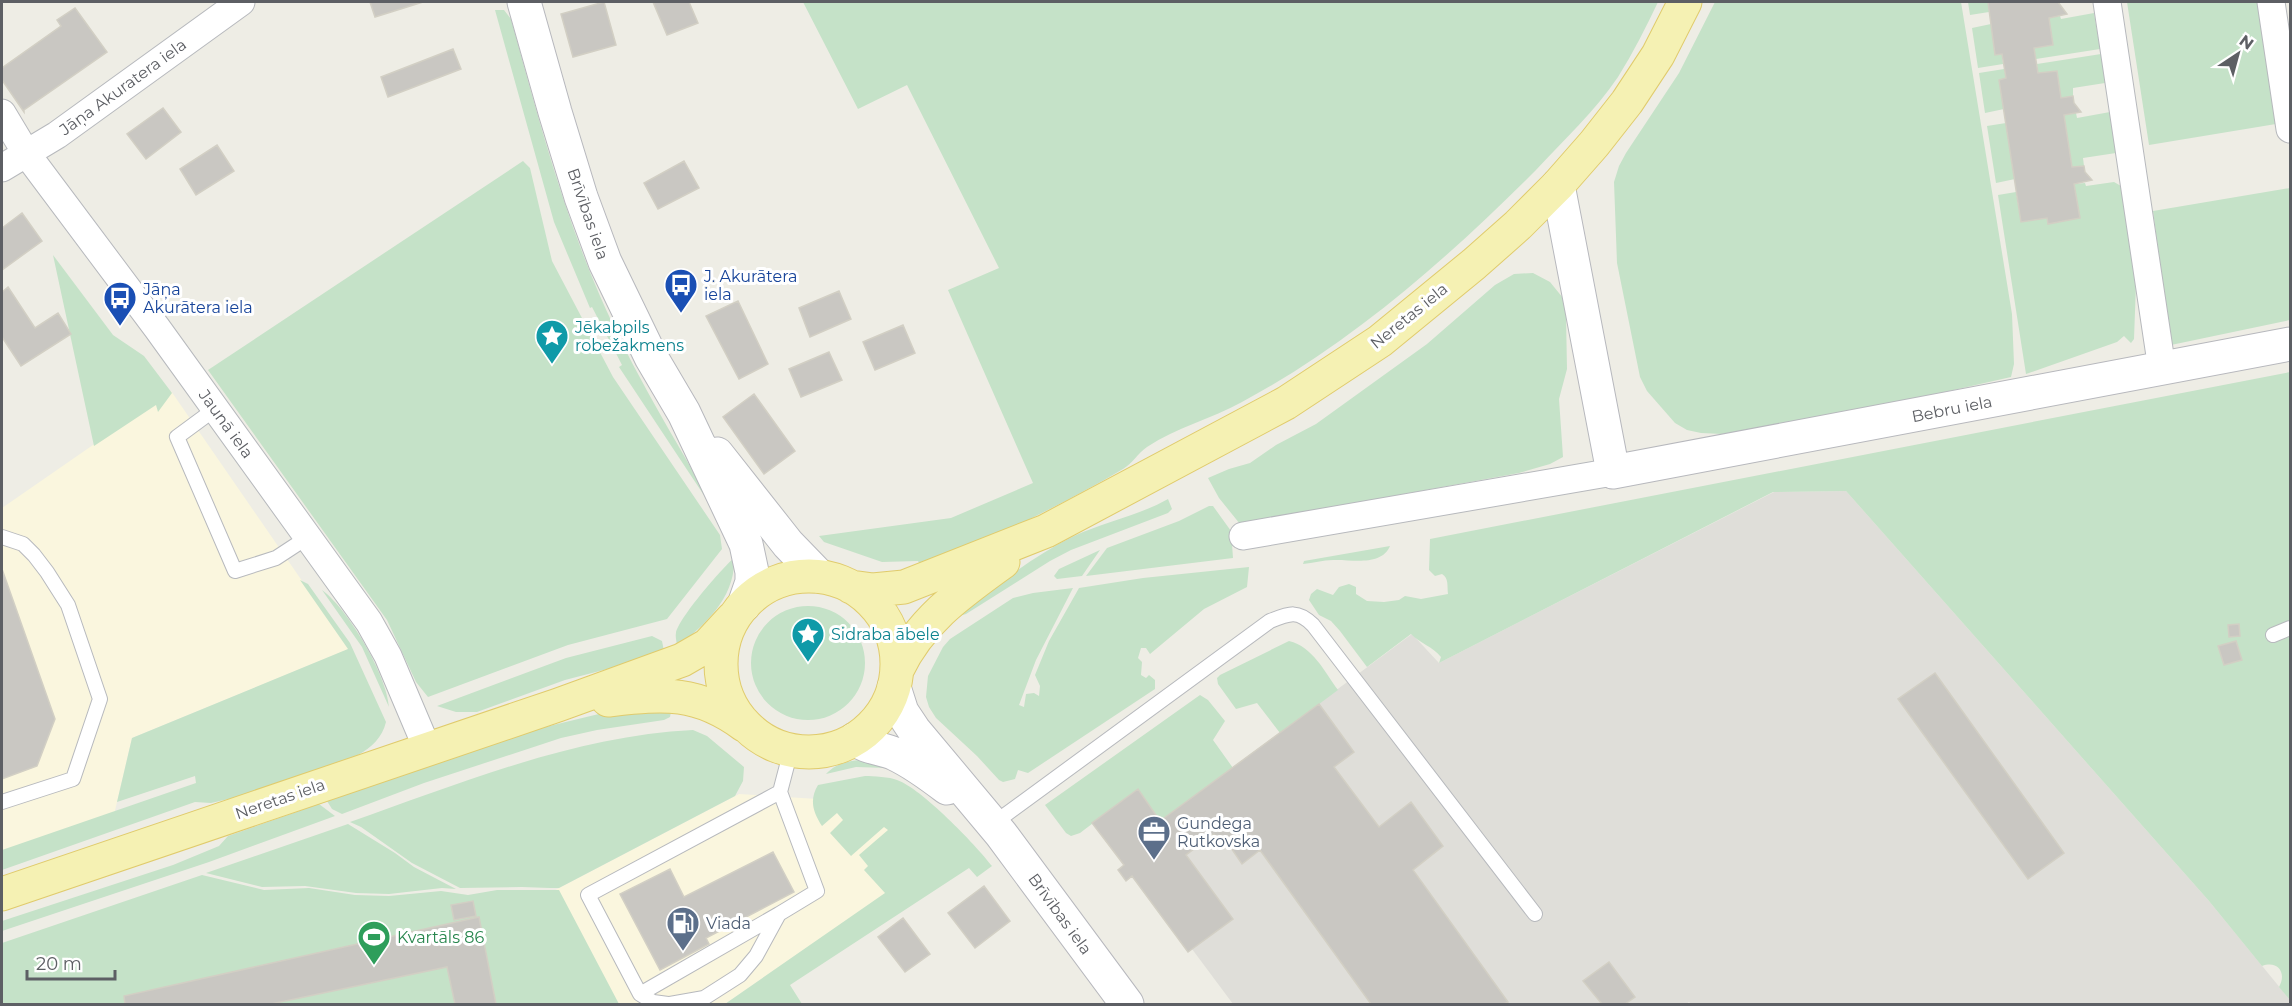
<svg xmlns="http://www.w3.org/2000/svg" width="2292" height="1006" font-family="Montserrat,sans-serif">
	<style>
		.commercial { fill: #faf6de }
		.industrial { fill: #dfded9 }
		.green { fill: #c5e2c8 }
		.building { fill: #c9c7c2; stroke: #d2cfc4; stroke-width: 1.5 }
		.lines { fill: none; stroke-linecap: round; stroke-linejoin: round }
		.lane-casing { stroke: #b7b9bd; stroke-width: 16 }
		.street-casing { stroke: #b7b9bd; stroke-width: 29 }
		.secondary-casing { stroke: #b7b8bd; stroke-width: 35 }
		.primary-casing { stroke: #e0cb6c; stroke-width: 35 }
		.lane { stroke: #fff; stroke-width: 14 }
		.street { stroke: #fff; stroke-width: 27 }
		.secondary { stroke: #fff; stroke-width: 33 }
		.primary { stroke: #f5f1b3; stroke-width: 33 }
		.labels { text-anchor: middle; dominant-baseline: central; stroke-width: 6; stroke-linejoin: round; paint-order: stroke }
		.street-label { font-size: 16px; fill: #5d5f64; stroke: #fff }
		.transit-label { font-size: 16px; fill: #164399; stroke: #fff; text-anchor: start }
		.culture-label { font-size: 16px; fill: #0d838f; stroke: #fff; text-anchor: start }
		.service-label { font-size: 16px; fill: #4e5e75; stroke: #fff; text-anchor: start }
		.leisure-label { font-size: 16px; fill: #27864d; stroke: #fff; text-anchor: start }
	</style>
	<rect width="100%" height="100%" fill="#eeede5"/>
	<path class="commercial" d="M 171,391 L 349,649 L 132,738 L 113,819 L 2,861 L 2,508 Z
		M 739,794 L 881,803 L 938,857 L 725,1004 L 589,1004 L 538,899 Z"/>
	<path class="industrial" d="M 1846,491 L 2209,901 L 2290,1000 L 2290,1004 L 1691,1004 L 1689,1002 L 1686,1004 L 1233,1004 L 1192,949 L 1188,952 L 1132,877 L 1126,881 L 1124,865 L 1092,823 L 1138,789 L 1160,821 L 1412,634 L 1439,663 L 1774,492 Z"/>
	<path class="green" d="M 803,2 L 1658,2 C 1646,27 1633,53 1618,77 C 1595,111 1564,140 1536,170 C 1448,258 1352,343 1242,402 C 1211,419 1177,427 1147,447 C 1138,453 1132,464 1123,469 C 1059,507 990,538 923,570 L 918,561 L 882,562 L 824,542 L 819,536 L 951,518 L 1033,483 L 948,290 L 999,268 L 907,85 L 858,109 Z
		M 1715,2 L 1961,2 L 2012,314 L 2014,364 L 2011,377 L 1892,404 L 1745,433 L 1722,434 L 1701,433 L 1687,430 L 1675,423 L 1647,391 L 1640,377 L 1617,263 L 1614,182 L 1619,166 L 1626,153 L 1679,73 Z
		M 1968,2 L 1988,2 L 1989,12 L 1970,15 Z
		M 2127,2 L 2263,2 L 2282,123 L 2149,145 Z
		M 495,10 L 504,10 L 511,19 C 537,113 561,206 600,296 C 634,375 681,448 723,524 L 619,367 L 622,365 L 592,307 L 590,308 L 554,222 Z
		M 2094,13 L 2100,49 L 2036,59 L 2034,48 L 2053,45 L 2049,18 L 2060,16 L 2061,19 Z
		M 1991,24 L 1995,55 L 2002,54 L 2003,64 L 1978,68 L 1972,28 Z
		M 2101,54 L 2105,83 L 2073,88 L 2073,96 L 2061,98 L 2057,71 L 2038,73 L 2037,64 Z
		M 2004,69 L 2006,78 L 1999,80 L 2004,109 L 1985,113 L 1979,73 Z
		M 2110,112 L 2116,153 L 2083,158 L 2084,166 L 2072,167 L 2064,115 L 2076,113 L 2077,118 Z
		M 2006,123 L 2015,179 L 1996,183 L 1987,126 Z
		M 523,161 L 530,168 L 552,261 L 613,377 L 720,535 L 722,549 L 667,619 L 568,645 L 428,697 L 416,682 L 387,620 L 208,370 Z
		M 2114,182 L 2121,186 L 2136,284 L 2134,339 L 2131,343 L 2124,336 L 2117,342 L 2026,374 L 1998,195 L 2016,192 L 2021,222 L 2047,218 L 2079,218 L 2074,184 L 2085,183 L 2086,186 Z
		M 2290,188 L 2290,320 L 2171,345 L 2153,211 Z
		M 53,255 L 113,335 L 144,356 L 172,393 L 158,412 L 156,405 L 94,446 Z
		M 1533,273 L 1550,282 L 1563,298 L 1566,316 L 1567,369 L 1559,399 L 1563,457 L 1550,464 L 1519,473 L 1240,524 L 1219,498 L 1208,478 L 1229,469 L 1250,463 L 1276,445 L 1316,424 L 1427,344 L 1495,285 L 1514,274 Z
		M 2290,372 L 2290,1000 L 2279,987 C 2287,973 2278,960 2262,966 L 2209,901 L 1846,491 L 1773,492 L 1439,663 L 1441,657 C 1432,646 1421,644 1411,634 L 1367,667 L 1340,631 L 1331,621 L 1319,615 L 1309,600 L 1311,594 L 1317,589 L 1333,595 L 1339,587 L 1349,584 L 1356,587 L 1356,594 L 1367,601 L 1384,602 L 1399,600 L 1405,596 L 1421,599 L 1448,594 C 1447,586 1449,578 1442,574 L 1435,576 L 1429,570 L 1430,539 Z
		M 1168,499 L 1172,509 L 1168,513 L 1071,550 L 1050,561 L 966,614 L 956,617 C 993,588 1031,557 1074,536 C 1104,522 1138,516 1168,499 Z
		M 1209,506 L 1213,506 L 1231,531 L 1233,558 L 1086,576 L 1107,548 L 1179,521 Z
		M 1390,546 C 1381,567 1351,559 1333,560 C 1323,560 1313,563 1303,564 L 1304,561 Z
		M 1100,550 L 1082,576 L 1057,579 L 1054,576 L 1059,569 Z
		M 734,558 C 736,597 705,625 677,647 C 677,642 675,637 676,633 C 678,619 722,568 734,558 Z
		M 1249,567 L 1247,587 L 1204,609 L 1150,654 L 1146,648 L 1141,648 L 1138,658 L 1142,662 L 1141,675 L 1146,678 L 1149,675 L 1155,680 L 1155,689 L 1028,773 L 1018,770 L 1015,779 L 1003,782 L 999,780 L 977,756 L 936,718 L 929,707 L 926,697 L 928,676 L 943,647 L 950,639 L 1013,598 L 1033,593 L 1073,588 L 1036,660 L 1019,705 L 1024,707 L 1026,694 L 1034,693 L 1039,696 L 1040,686 L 1035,675 L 1049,641 L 1079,588 L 1143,578 Z
		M 300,580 L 308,584 L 350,643 L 386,722 C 382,738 372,747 358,755 L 237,797 L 211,803 L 195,802 L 2,870 L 2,850 L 196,783 L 195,776 L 117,802 L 132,738 L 348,649 Z
		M 322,590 C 348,609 387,675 389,707 L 362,647 Z
		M751 663a57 57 0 1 1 114 0a57 57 0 1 1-114 0Z
		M 652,636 L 662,641 L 664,651 L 646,659 L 565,680 L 477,712 L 456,712 L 437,706 L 566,658 Z
		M 1289,641 C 1313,647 1324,671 1338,690 L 1280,733 L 1257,703 L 1236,709 L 1218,684 L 1217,678 L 1220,675 Z
		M 1200,695 L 1208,700 L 1225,721 L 1213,740 L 1233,768 L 1160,821 L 1138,789 L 1080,833 L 1071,836 L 1066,833 L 1045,805 Z
		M 607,712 L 671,712 L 670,717 L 664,720 L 597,730 L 561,738 L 424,783 L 342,814 L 332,809 L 327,801 L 541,728 Z
		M 693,730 L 707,736 L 744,767 L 743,781 L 735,796 L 559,888 L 550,888 L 522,887 L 460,888 L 412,863 L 361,827 L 350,822 C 462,783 574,736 693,730 Z
		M 860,760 L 888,768 L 856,767 L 826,774 C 835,764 848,761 860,760 Z
		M 865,776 C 873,776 890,777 897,780 C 921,788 976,845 992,866 L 977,877 L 969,868 L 790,985 L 802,1004 L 725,1004 L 885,893 L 864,870 L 868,866 L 859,855 L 888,830 L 884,827 L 851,856 L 830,833 L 843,820 L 837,813 L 822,826 C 813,812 809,800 818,785 Z
		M 319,804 L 335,816 L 209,862 L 2,931 L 2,921 L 173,865 L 219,846 L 228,836 Z
		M 348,824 L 395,853 L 414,867 L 456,889 L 442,888 L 389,894 L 356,893 L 305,886 L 262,887 L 206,873 Z
		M 202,875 L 264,890 L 309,888 L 355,895 L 389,896 L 441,891 L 468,895 L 497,890 L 559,890 L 619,1004 L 2,1004 L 2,943 Z"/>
	<path class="building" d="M 370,2 L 423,2 L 375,17 Z
		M 604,2 L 616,45 L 573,57 L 561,14 Z
		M 653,2 L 689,2 L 698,23 L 667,35 Z
		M 1988,2 L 2058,2 L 2067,14 L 2049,18 L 2053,45 L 2034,48 L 2038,73 L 2057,71 L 2061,98 L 2073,96 L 2074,103 L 2081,112 L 2064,115 L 2072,167 L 2084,166 L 2085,172 L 2092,180 L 2074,184 L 2080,218 L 2048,224 L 2047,218 L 2021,222 L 1999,80 L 2006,78 L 2002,54 L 1995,55 Z
		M 75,8 L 107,52 L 24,110 L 24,112 L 2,80 L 2,68 L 61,26 L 57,20 Z
		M 453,49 L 461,69 L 388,97 L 381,77 Z
		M 163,108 L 181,132 L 146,159 L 127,134 Z
		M 217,145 L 234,171 L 196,195 L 180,169 Z
		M 684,161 L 699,188 L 658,209 L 644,183 Z
		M 22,213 L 42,241 L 2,270 L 2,228 Z
		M 8,287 L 35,328 L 58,313 L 71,334 L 21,366 L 2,337 L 2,292 Z
		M 839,291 L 851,319 L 810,337 L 799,308 Z
		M 738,301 L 768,364 L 739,379 L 706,316 Z
		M 903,325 L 915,353 L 875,370 L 863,342 Z
		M 829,352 L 842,380 L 801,397 L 789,369 Z
		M 754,394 L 795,451 L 764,474 L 723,417 Z
		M 2,569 L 55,719 L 37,766 L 2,779 Z
		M 2239,624 L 2240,636 L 2229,637 L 2228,625 Z
		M 2236,641 L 2242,660 L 2224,665 L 2218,646 Z
		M 1935,673 L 2064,853 L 2028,879 L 1898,699 Z
		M 1319,704 L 1354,752 L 1334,767 L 1379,827 L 1411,802 L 1443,846 L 1413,870 L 1508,1002 L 1504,1004 L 1371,1004 L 1260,850 L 1242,864 L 1227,842 L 1223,845 L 1214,834 L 1186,855 L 1233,919 L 1188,952 L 1132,876 L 1126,881 L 1118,870 L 1124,865 L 1092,823 L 1138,789 L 1160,821 Z
		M 773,852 L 794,892 L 706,938 L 709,944 L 660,970 L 620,894 L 670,869 L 684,897 Z
		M 984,886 L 1010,921 L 975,948 L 948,913 Z
		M 473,901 L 476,916 L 454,920 L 451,905 Z
		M 479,917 L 496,1004 L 455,1004 L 447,967 L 271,1004 L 125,1004 L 124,996 Z
		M 903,918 L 930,954 L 905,972 L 878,937 Z
		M 1609,962 L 1635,997 L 1625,1004 L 1602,1004 L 1583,981 Z"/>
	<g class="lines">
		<g class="lane-casing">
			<path id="lane" d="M 215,409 L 177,437 L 235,571 L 276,558 L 308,537
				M 2,537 L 23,544 L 34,555 L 47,572 L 68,605 L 100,699 L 73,779 L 2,802
				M 2273,635 L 2290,628
				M 993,824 L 1270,621 C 1290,613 1298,610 1313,625 L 1535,914
				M 640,994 L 779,914
				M 668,1004 L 653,1002 L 640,994 L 588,895 L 780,792
				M 670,1004 L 704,998 L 740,975 L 756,956 L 779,914 L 817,891 L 780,792 L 791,750"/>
		</g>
		<g class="street-casing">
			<path id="street" d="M 2107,2 L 2162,369
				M 2271,2 L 2290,129
				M 2,113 L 26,153 L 157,328 L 369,622 L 388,656 L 427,748
				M 2,168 L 57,135 L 241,2
				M 1243,536 L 1613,472"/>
		</g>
		<g class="secondary-casing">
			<path id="secondary" d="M 524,2 L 555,112 L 581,197 L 605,262 L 651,357 L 684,413 L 746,544 L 752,572 L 752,582 L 744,605
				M 1558,185 L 1613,472 L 2290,344
				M 717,454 L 788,544 L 819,576
				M 894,687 L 902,712 L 914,730 L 1001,834 L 1127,1004
				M 855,739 C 866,748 881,748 895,754 C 914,763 930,775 947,788"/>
		</g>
		<g class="primary-casing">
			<path id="primary" d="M721 664a88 88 0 1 1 176 0a88 88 0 1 1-176 0Z
				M 851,587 L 873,590 L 904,587 L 1046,531 L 1286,403 L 1380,341 L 1474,264 L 1518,225 L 1558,185 L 1594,144 L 1627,102 L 1658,55 L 1685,2
				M 897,670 C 920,621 960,593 1003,562
				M 608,700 C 664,694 696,690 744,725
				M 2,894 L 558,705 L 682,660 L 708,645 L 733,618"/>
		</g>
		<use href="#lane" class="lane"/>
		<use href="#street" class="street"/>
		<use href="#secondary" class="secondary"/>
		<use href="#primary" class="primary"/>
	</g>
	<defs>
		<g id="bus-pin" transform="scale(1.725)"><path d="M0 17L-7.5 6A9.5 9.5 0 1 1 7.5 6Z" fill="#1a4fb4" stroke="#fff"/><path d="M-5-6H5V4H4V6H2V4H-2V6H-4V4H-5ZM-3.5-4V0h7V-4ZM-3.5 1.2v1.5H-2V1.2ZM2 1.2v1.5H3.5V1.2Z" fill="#fff"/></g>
		<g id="sight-pin" transform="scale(1.725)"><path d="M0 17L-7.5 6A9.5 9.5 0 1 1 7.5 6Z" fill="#0f9aa8" stroke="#fff"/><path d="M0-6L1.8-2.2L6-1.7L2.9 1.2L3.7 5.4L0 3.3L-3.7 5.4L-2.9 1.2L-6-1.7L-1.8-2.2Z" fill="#fff"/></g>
		<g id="office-pin" transform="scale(1.725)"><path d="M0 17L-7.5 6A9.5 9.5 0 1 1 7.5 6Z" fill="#5c6f8a" stroke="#fff"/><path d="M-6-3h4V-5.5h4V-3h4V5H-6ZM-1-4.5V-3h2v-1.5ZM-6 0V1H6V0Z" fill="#fff"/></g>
		<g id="fuel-pin" transform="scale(1.725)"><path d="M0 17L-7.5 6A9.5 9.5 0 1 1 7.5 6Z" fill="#5c6f8a" stroke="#fff"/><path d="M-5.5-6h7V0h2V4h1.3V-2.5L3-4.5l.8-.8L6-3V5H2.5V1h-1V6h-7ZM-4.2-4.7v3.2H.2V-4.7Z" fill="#fff"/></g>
		<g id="stadium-pin" transform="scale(1.725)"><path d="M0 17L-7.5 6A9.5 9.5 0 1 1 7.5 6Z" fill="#2e9e5b" stroke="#fff"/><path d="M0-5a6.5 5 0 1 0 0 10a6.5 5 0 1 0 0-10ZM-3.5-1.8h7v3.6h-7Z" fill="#fff"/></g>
	</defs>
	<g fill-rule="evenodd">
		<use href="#bus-pin" x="681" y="285"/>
		<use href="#bus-pin" x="120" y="298"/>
		<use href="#sight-pin" x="552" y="336"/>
		<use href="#sight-pin" x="808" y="634"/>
		<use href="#office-pin" x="1154" y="832"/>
		<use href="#fuel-pin" x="683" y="923"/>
		<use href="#stadium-pin" x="374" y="937"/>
	</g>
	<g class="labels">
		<g class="street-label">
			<text transform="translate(123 87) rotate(-36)">Jāņa Akuratera iela</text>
			<text transform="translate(588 214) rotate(71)">Brīvības iela</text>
			<text transform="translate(1409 316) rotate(-39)">Neretas iela</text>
			<text transform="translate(1952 409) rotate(-11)">Bebru iela</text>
			<text transform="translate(226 424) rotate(54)">Jaunā iela</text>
			<text transform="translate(280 799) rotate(-19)">Neretas iela</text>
			<text transform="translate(1060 914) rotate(54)">Brīvības iela</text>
		</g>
		<g class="transit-label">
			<text x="704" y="276">J. Akurātera<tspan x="704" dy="18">iela</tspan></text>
			<text x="143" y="289">Jāņa<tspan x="143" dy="18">Akurātera iela</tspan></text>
		</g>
		<g class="culture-label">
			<text x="575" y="327">Jēkabpils<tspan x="575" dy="18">robežakmens</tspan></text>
			<text x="831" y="634">Sidraba ābele</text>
		</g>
		<g class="service-label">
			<text x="1177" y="823">Gundega<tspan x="1177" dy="18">Rutkovska</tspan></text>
			<text x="706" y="923">Viada</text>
		</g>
		<g class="leisure-label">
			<text x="397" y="937">Kvartāls 86</text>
		</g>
	</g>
	<rect width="2292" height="1006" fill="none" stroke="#5d5f64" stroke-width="6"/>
	<g transform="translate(2238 54) rotate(36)" stroke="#ffffff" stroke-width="4.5" paint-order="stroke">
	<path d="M0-4.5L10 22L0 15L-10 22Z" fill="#5d5f64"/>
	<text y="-9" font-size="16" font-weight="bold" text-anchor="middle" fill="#5d5f64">N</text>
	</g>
	<path d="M27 970v9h88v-9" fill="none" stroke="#5d5f64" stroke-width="3"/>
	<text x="36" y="970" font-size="18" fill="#5d5f64" stroke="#ffffff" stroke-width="4.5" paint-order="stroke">20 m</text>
</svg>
